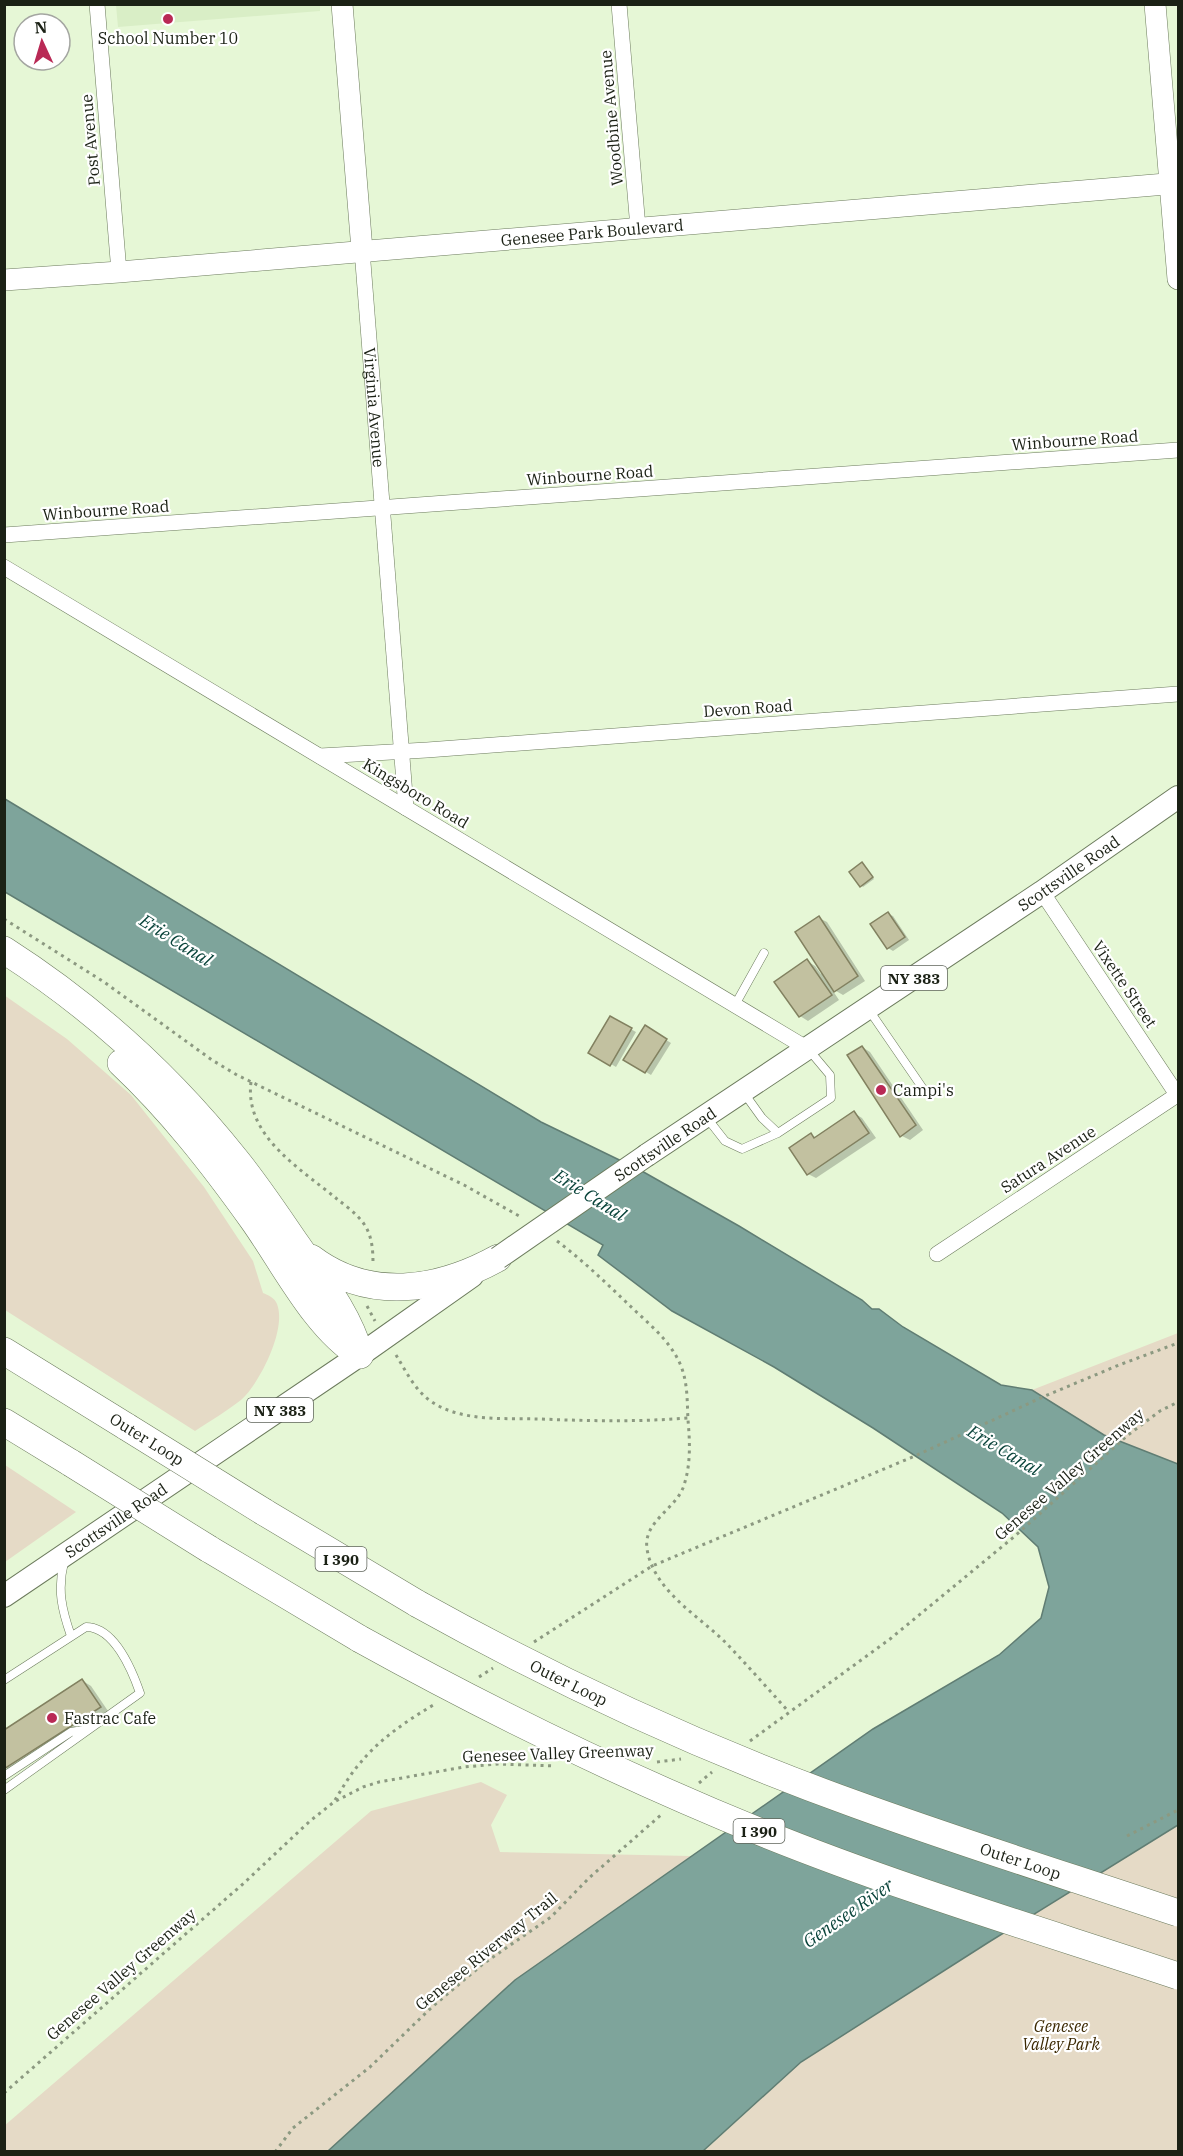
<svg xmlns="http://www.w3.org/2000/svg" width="1183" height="2156" font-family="'IBM Plex Serif',serif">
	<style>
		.built { fill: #d9eec6 }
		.green { fill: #e5dac6 }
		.water { fill: #7ea49b; stroke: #607d73; stroke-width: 1.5 }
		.shadow { fill: #0003 }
		.building { fill: #c2c1a0; stroke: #828160; stroke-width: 1.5 }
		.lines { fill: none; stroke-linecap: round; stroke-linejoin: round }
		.lane-casing { stroke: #6c7b5d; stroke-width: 9 }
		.street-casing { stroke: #6c7b5d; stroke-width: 16 }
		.secondary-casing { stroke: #6c7b5d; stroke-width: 22 }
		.primary-casing { stroke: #6c7b5d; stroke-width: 24 }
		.highway-casing { stroke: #6c7b5d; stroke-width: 28 }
		.path { stroke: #8c9981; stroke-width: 3; stroke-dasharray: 3 4.5; stroke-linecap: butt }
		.lane { stroke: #fff; stroke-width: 8 }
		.street { stroke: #fff; stroke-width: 15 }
		.secondary { stroke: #fff; stroke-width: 21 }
		.primary { stroke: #fff; stroke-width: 22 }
		.highway { stroke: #fff; stroke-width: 27 }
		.primary-bridge-casing { stroke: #6c7b5d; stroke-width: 24; stroke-linecap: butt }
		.highway-bridge-casing { stroke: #6c7b5d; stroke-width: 28; stroke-linecap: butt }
		.primary-bridge { stroke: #fff; stroke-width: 22 }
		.highway-bridge { stroke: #fff; stroke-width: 27 }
		.poi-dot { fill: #b92955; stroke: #fff; stroke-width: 2 }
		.labels { text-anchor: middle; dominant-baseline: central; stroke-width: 4.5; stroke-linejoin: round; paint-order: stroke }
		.shield { fill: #fff; stroke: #5f645b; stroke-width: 1.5 }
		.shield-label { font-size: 15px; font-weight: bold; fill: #1b2115 }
		.poi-label { font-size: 16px; fill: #1b2115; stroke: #fff; text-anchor: start }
		.street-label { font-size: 16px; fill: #1b2115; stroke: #fff }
		.park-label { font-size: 16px; font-style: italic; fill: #3c2902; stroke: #fff }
		.water-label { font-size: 18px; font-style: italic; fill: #0a443b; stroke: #fff }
	</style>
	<rect width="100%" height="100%" fill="#e6f7d6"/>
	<path class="built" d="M 320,5 L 320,11 L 118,27 L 116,5 Z"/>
	<path class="green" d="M 4,995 L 67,1039 L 131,1095 L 204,1187 L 253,1261 L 263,1293 C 268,1295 275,1298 277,1304 C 287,1329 260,1383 241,1400 C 227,1411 210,1421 195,1431 L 5,1310 Z
		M 1178,1333 L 1178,1464 L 1104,1435 L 1032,1390 Z
		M 5,1465 L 76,1512 L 5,1562 L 4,1562 Z
		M 481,1782 L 507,1795 L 491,1825 L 500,1852 L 691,1856 L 515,1980 L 328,2151 L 5,2151 L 4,2126 L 371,1811 Z
		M 1178,1825 L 1178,2151 L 703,2152 L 801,2062 L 989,1942 Z"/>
	<path class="water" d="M 5,799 L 541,1122 L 640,1170 L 739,1226 L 862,1300 L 872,1309 L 879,1309 L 903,1327 L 1001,1385 L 1032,1390 L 1104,1435 L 1178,1464 L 1178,1825 L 989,1942 L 801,2062 L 703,2151 L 328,2151 L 515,1980 L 873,1729 L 999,1655 L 1041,1618 L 1049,1587 L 1038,1547 L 1002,1513 L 873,1428 L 774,1367 L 672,1311 L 598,1255 L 603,1245 L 5,892 Z"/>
	<path class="shadow" d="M 864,865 L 874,879 L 863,887 L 861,885 Z
		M 888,914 L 893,916 L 909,940 L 893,951 L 888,948 Z
		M 819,918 L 827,922 L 865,981 L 843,995 L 831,988 L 839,1000 L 808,1021 L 800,1016 L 807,961 L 815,966 L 821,974 L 823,973 Z
		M 611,1018 L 636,1032 L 616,1067 L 591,1052 Z
		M 645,1027 L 671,1043 L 651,1075 L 625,1059 Z
		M 862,1047 L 870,1052 L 923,1130 L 910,1140 L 902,1136 Z
		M 854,1113 L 862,1118 L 876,1138 L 816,1178 L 808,1174 L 811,1135 L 817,1138 Z
		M 83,1681 L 91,1686 L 108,1711 L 14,1773 L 6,1768 L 4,1767 Z"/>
	<path class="building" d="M 862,862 L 873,877 L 860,887 L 849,872 Z
		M 888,912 L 905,937 L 887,949 L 870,924 Z
		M 819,916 L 858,976 L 834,992 L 795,932 Z
		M 807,959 L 832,995 L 799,1017 L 774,982 Z
		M 610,1016 L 632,1028 L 610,1066 L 588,1053 Z
		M 645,1025 L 667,1039 L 645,1073 L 623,1060 Z
		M 862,1046 L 916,1125 L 900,1137 L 847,1055 Z
		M 854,1111 L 869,1133 L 807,1175 L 789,1148 L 811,1133 L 814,1138 Z
		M 82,1679 L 101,1707 L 4,1769 L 4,1730 Z"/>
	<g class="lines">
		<g class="lane-casing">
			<path id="lane" d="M 735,1005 L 764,953
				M 869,1010 L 926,1093
				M 744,1093 L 762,1118 L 778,1133 L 831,1098 L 830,1075 L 809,1050
				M 707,1118 L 725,1141 L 742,1149 L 778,1133
				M 64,1562 C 57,1590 62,1610 71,1636
				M 4,1680 L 86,1627 C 114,1627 132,1670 140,1693 L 4,1790
				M 4,1776 L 71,1732 L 89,1729"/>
		</g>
		<g class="street-casing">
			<g id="street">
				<path d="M 97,4 L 119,272"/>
				<path d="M 619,4 L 638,228"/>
				<path id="s1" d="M 362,250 L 406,808"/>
				<path d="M 4,535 L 1178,450"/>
				<path d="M 4,567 L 808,1049"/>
				<path d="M 320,756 L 427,750 L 1178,694"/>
				<path d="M 1042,892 L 1178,1096"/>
				<path d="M 937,1254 L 1177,1095"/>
			</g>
		</g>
		<g class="secondary-casing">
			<g id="secondary">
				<path d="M 342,4 L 362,250"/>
				<path d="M 1155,4 L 1178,279"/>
				<path id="s2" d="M 4,280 L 119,272 L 1178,183"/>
			</g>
		</g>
		<g class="primary-casing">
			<g id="primary">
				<path id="s3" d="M 647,1155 L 1042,892 L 1178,797"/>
				<path id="s4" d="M 4,1596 L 360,1355 L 472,1276"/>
			</g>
		</g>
		<g class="highway-casing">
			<path id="highway" d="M 4,950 C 93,1007 171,1078 236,1160 C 258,1187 277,1216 297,1245 C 321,1280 348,1313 360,1355
				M 121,1063 C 171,1110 213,1164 253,1220 C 283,1262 316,1329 360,1355
				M 311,1258 C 369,1302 438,1291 498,1258
				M 4,1351 L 127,1427
				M 4,1422 L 71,1463
				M 264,1512 L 418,1604
				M 209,1549 L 360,1639"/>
		</g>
		<path class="path" d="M 4,919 L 104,982 L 212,1060 L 237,1075 L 464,1185 L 521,1217
			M 251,1082 C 244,1136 301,1169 337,1199 C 346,1206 357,1214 364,1224 C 372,1236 373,1249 373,1264
			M 557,1241 C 581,1259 603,1280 625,1301 C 645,1321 670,1339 681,1366 C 688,1384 687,1402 688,1420 C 690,1443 691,1466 683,1488 C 674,1510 643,1522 647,1549 C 654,1592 700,1616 728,1645 C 749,1667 769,1690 789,1712
			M 367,1306 L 375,1321
			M 396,1355 C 406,1371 415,1391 432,1402 C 462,1422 505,1418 540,1419 C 590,1421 638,1422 688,1418
			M 534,1642 L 652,1566 L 915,1456 L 1045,1396 L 1119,1365 L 1178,1343
			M 479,1677 L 493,1668
			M 750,1741 L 890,1639 L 1015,1536 L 1128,1435 L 1160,1411 L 1178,1402
			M 657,1762 L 681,1759
			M 699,1783 L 712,1772
			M 335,1800 C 343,1787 351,1773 361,1762 C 381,1738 408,1720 435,1704
			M 1127,1836 L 1178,1810
			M 4,2093 L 244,1883 L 310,1821 L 334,1802 L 363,1787 L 379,1782 L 464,1767 L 498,1764 L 555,1766
			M 275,2152 L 293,2128 L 370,2067 L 432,2007 L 483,1964 L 551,1917 L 589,1878 L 662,1814"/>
		<use href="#lane" class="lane"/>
		<use href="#street" class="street"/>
		<use href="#secondary" class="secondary"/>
		<use href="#primary" class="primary"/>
		<use href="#highway" class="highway"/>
		<g class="primary-bridge-casing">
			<path id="primary-bridge" d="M 498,1258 L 647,1155"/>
		</g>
		<g class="highway-bridge-casing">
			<g id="highway-bridge">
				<path d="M 127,1427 L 264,1512"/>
				<path d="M 71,1463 L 209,1549"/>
				<path id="s5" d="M 418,1604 C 558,1682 705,1750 855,1804 C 962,1843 1071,1877 1178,1913"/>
				<path d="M 360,1639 C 490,1711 625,1777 763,1833 C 899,1888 1040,1930 1178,1976"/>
			</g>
		</g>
		<use href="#primary-bridge" class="primary-bridge"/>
		<use href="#highway-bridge" class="highway-bridge"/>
	</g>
	<g class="poi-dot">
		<circle cx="168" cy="19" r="6"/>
		<circle cx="881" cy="1090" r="6"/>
		<circle cx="52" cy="1718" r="6"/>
	</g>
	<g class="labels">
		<g class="shield">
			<rect x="881" y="966" width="66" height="24" rx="4.5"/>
			<rect x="247" y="1398" width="66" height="24" rx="4.5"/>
			<rect x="315.5" y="1547" width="51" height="24" rx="4.5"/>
			<rect x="733.5" y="1819" width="51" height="24" rx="4.5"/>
		</g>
		<g class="shield-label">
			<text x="914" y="978">NY 383</text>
			<text x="280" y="1410">NY 383</text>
			<text x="341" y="1559">I 390</text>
			<text x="759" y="1831">I 390</text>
		</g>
		<g class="poi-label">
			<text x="168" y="38" text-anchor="middle">School Number 10</text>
			<text x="893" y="1090">Campi's</text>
			<text x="64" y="1718">Fastrac Cafe</text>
		</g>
		<g class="street-label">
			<text transform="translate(611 118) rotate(-95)">Woodbine Avenue</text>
			<text transform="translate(90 140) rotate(-95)">Post Avenue</text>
			<text stroke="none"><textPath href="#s2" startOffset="590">Genesee Park Boulevard</textPath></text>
			<text stroke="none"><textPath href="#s1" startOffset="158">Virginia Avenue</textPath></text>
			<text transform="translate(1075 440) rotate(-4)">Winbourne Road</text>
			<text transform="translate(590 475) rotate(-4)">Winbourne Road</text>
			<text transform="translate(106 510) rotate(-4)">Winbourne Road</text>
			<text transform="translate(748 708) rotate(-4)">Devon Road</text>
			<text transform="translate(416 793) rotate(31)">Kingsboro Road</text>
			<text stroke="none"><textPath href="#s3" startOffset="507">Scottsville Road</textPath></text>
			<text transform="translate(1125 984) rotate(56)">Vixette Street</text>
			<text transform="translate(665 1144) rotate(-34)">Scottsville Road</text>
			<text transform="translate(1048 1159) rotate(-33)">Satura Avenue</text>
			<text transform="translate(147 1439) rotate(32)">Outer Loop</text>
			<text transform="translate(1069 1474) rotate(-41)">Genesee Valley Greenway</text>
			<text stroke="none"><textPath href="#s4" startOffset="135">Scottsville Road</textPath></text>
			<text stroke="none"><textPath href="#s5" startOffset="170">Outer Loop</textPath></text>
			<text transform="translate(558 1753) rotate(-2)">Genesee Valley Greenway</text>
			<text stroke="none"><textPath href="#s5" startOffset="656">Outer Loop</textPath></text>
			<text transform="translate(486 1951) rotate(-39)">Genesee Riverway Trail</text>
			<text transform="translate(121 1974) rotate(-41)">Genesee Valley Greenway</text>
		</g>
		<g class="park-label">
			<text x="1061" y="2026">Genesee<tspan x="1061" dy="18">Valley Park</tspan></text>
		</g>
		<g class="water-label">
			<text transform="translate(176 940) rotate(32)">Erie Canal</text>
			<text transform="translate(590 1195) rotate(32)">Erie Canal</text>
			<text transform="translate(1004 1450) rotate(31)">Erie Canal</text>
			<text transform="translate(848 1913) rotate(-35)">Genesee River</text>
		</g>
	</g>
	<rect width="1183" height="2156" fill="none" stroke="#1b2115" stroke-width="12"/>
	<g transform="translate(42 42) rotate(356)"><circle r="28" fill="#ffffff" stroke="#a4a6a1" stroke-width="1.5"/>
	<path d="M0-4.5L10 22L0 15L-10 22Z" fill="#b92955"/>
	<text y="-9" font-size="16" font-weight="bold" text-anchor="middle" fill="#1b2115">N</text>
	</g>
</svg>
